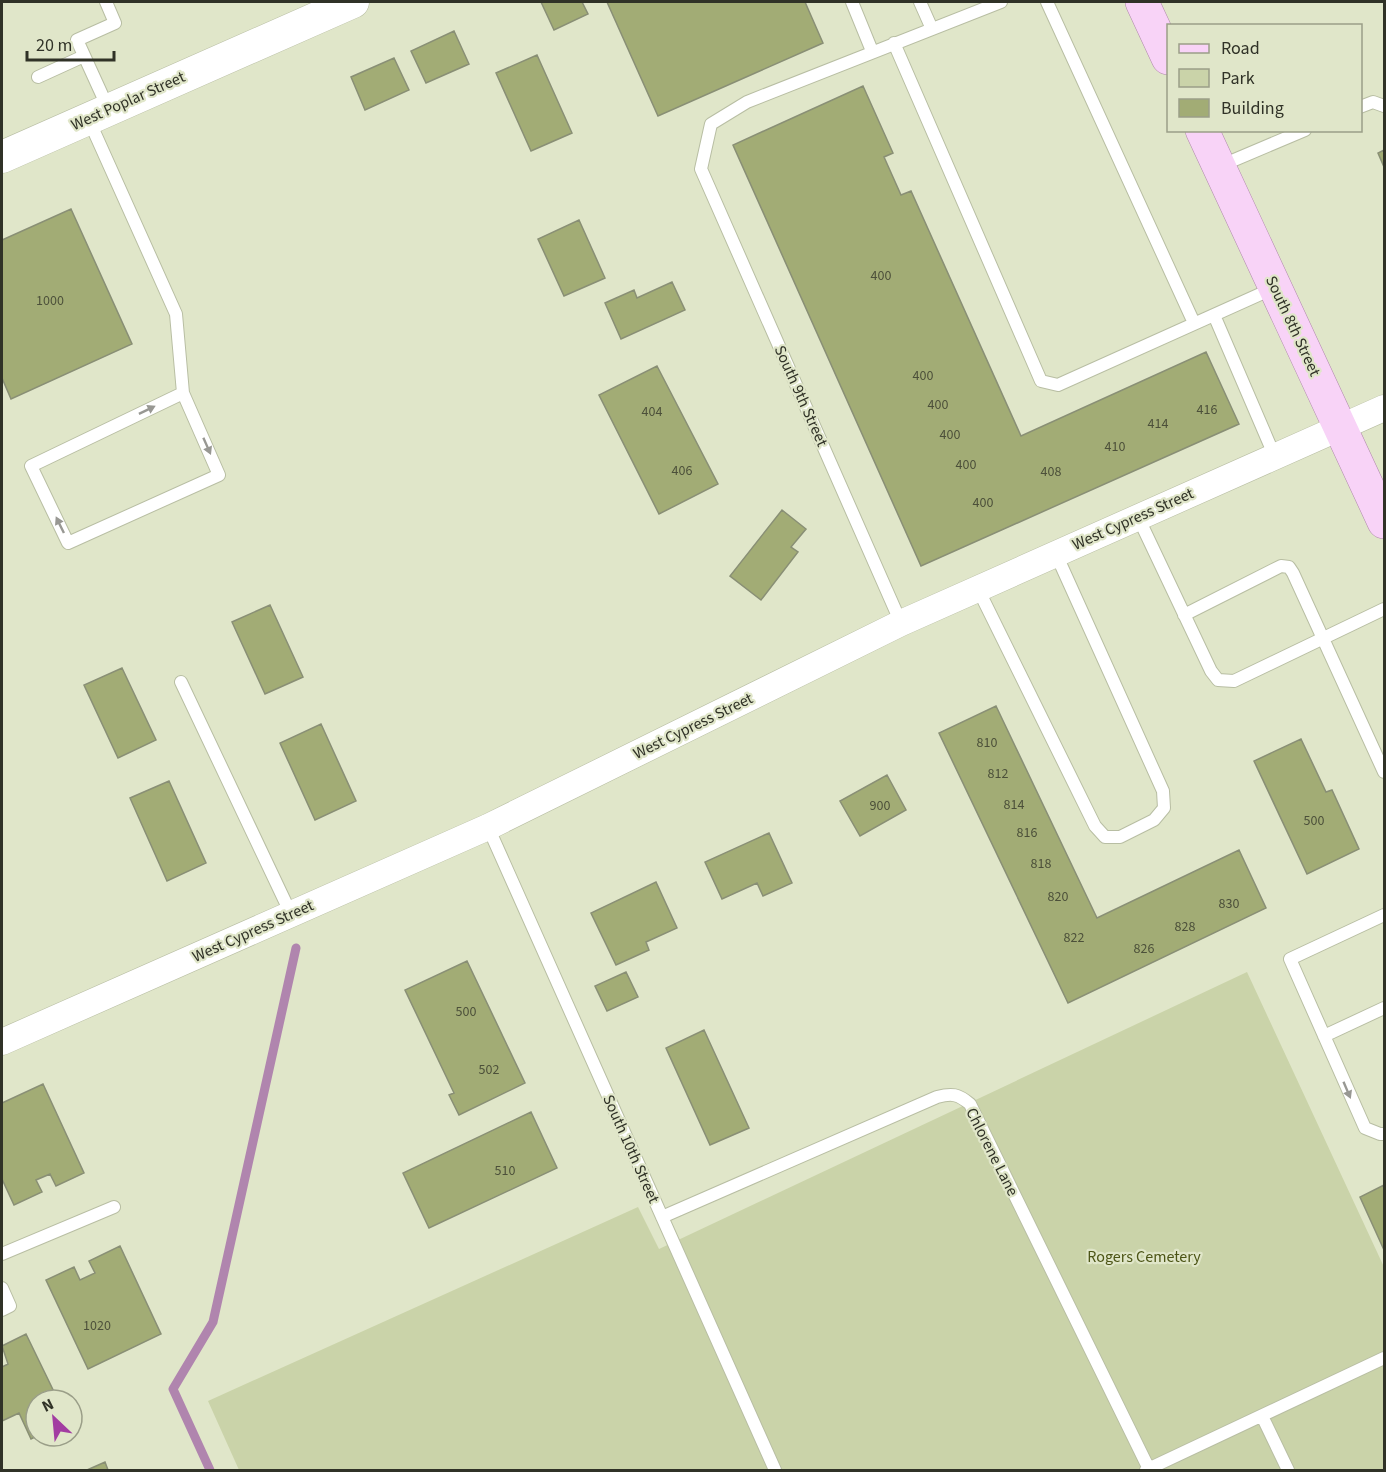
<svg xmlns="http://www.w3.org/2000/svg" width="1386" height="1472" font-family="'Source Sans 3',sans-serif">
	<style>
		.green { fill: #cad3a9 }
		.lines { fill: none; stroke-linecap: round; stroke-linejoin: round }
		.stream { stroke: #b085ae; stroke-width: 9 }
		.building { fill: #a2ac75; stroke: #898f75; stroke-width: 1.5 }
		.service-casing { stroke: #b8bea3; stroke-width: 14 }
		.minor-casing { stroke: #b8bea3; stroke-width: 27 }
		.tertiary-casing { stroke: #b8bea3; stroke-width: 33 }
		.primary-casing { stroke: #af88ab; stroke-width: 34 }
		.service { stroke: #fff; stroke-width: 12 }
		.minor { stroke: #fff; stroke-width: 26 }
		.tertiary { stroke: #fff; stroke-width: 32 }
		.primary { stroke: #f8d3f7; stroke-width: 33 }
		.oneway { fill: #989893 }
		.labels { text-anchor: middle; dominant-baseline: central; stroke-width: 4.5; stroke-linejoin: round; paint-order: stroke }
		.number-label { font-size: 14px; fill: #4c503a }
		.street-label { font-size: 16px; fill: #303227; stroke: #e0e6c9 }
		.park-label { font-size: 16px; fill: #4c5516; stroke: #e0e6c9 }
	</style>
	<rect width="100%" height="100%" fill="#e0e6c9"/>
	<path class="green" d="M 1247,972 L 1384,1267 L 1384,1470 L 239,1470 L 208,1401 L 638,1207 L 659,1249 Z"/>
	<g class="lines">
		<path class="stream" d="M 210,1470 L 173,1389 L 213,1322 L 296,948"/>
	</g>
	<path class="building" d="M 541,2 L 582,2 L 588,14 L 554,30 Z
		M 607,2 L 805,2 L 823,43 L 658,116 Z
		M 454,31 L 469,64 L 426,83 L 411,51 Z
		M 537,55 L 572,133 L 531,151 L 496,73 Z
		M 394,58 L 409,90 L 365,110 L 351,77 Z
		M 863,86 L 893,153 L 884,157 L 901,195 L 911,191 L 1021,436 L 1206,352 L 1239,424 L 921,566 L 733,145 Z
		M 1384,150 L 1384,167 L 1378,153 Z
		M 71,209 L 132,344 L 11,399 L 2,378 L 2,240 Z
		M 579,220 L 605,278 L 564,296 L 538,239 Z
		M 672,282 L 685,310 L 621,339 L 605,303 L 634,290 L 637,298 Z
		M 657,366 L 718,484 L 659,514 L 599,395 Z
		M 782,510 L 806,529 L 791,547 L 798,552 L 761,600 L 730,576 Z
		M 270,605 L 303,677 L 265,694 L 232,622 Z
		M 122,668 L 156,740 L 118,758 L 84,685 Z
		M 996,706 L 1097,918 L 1239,850 L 1266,908 L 1068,1003 L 939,733 Z
		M 321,724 L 356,801 L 315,820 L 280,743 Z
		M 1301,739 L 1326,792 L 1332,790 L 1359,849 L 1307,874 L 1254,761 Z
		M 887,775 L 906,810 L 860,836 L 840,801 Z
		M 169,781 L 206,863 L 167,881 L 130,798 Z
		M 769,833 L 792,883 L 763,896 L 757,883 L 722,899 L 705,862 Z
		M 656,882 L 677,928 L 646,942 L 649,950 L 616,965 L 591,913 Z
		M 467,961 L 525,1083 L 459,1115 L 449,1095 L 454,1093 L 405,990 Z
		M 626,972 L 638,997 L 607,1011 L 595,986 Z
		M 704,1030 L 749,1128 L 710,1145 L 666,1048 Z
		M 43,1084 L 84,1173 L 56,1186 L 50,1174 L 36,1180 L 42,1192 L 14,1205 L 2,1179 L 2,1103 Z
		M 531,1112 L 557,1168 L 429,1228 L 403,1173 Z
		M 1384,1185 L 1384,1250 L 1360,1197 Z
		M 120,1246 L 161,1334 L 88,1369 L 46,1280 L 74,1267 L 80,1280 L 95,1273 L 89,1261 Z
		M 26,1334 L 58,1400 L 36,1400 L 37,1436 L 31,1439 L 19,1413 L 2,1421 L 2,1367 L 8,1364 L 2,1346 Z
		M 105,1462 L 108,1470 L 87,1470 Z"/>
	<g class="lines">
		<g class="service-casing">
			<path id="service" d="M 106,2 L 115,23 L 77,40 L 108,108
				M 852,2 L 872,51
				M 920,2 L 932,29
				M 1047,2 L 1194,323
				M 894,43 L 1041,381 L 1058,385 L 1274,288
				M 38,77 L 84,56
				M 1360,107 L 1373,102 L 1384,106
				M 88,118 L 176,314 L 183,393 L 219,475 L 68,543 L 31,466 L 183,393
				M 1220,166 L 1305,130
				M 1214,315 L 1275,457
				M 1138,517 L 1211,671 L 1218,680 L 1234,681 L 1384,609
				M 978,589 L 1095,826 L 1105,837 L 1120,837 L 1154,820 L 1164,808 L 1163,791 L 1056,554
				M 1184,615 L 1281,566 L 1289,567 L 1293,573 L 1384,772
				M 901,623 L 701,169 L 711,124 L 747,102 L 1001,2
				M 181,682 L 291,914
				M 488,827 L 775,1470
				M 1384,915 L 1290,959 L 1365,1128 L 1380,1134 L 1384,1134
				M 1324,1036 L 1384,1008
				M 662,1217 L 937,1097 C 952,1093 958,1094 970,1104 L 1149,1469
				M 2,1254 L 114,1207
				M 2,1288 L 10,1306 L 2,1310
				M 1262,1416 L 1288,1470
				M 1146,1470 L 1384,1358"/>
		</g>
		<g class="minor-casing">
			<path id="minor" d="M 2,1042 L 488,827 L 901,623 L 1384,408"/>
		</g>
		<g class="tertiary-casing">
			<path id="tertiary" d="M 2,157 L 353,2"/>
		</g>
		<g class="primary-casing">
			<path id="primary" d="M 1142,2 L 1168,58
				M 1202,130 L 1384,522"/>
		</g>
		<use href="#service" class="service"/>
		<use href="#minor" class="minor"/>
		<use href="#tertiary" class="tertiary"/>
		<use href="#primary" class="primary"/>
	</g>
	<defs><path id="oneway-solid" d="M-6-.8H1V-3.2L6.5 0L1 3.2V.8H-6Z" transform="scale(1.5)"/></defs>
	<g class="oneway">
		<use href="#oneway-solid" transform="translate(147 410) rotate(-26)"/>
		<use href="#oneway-solid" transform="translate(207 446) rotate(66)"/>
		<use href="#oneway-solid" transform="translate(60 525) rotate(-116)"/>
		<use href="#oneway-solid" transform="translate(1347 1090) rotate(67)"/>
	</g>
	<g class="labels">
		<g class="number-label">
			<text x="881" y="276">400</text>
			<text x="50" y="301">1000</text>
			<text x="923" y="376">400</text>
			<text x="938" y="405">400</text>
			<text x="1207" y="410">416</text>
			<text x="652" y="412">404</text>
			<text x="1158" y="424">414</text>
			<text x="950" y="435">400</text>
			<text x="1115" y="447">410</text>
			<text x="966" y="465">400</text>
			<text x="682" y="471">406</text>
			<text x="1051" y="472">408</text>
			<text x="983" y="503">400</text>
			<text x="987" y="743">810</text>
			<text x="998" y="774">812</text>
			<text x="1014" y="805">814</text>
			<text x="880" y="806">900</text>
			<text x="1314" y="821">500</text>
			<text x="1027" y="833">816</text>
			<text x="1041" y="864">818</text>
			<text x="1058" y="897">820</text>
			<text x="1229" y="904">830</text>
			<text x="1185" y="927">828</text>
			<text x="1074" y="938">822</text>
			<text x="1144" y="949">826</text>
			<text x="466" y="1012">500</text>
			<text x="489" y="1070">502</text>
			<text x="505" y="1171">510</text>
			<text x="97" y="1326">1020</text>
		</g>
		<g class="street-label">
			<text transform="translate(128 101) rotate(-24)">West Poplar Street</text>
			<text transform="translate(1293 326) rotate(65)">South 8th Street</text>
			<text transform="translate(801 396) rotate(66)">South 9th Street</text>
			<text transform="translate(1133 519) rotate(-24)">West Cypress Street</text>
			<text transform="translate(693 726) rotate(-26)">West Cypress Street</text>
			<text transform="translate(253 931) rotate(-24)">West Cypress Street</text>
			<text transform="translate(631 1149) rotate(66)">South 10th Street</text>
			<text transform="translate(992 1152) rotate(63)">Chlorene Lane</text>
		</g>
		<g class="park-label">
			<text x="1144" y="1257">Rogers Cemetery</text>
		</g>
	</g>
	<rect width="1386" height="1472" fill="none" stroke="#303227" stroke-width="6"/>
	<rect x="1167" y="24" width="195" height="108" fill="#e0e6c9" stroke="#9a9e88" stroke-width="1.5"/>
	<rect x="1179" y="44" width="30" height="9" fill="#f8d3f7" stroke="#9a9e88" stroke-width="1.5"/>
	<text x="1221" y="54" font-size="18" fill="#303227">Road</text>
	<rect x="1179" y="69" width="30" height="18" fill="#cad3a9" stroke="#9a9e88" stroke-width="1.5"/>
	<text x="1221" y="84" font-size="18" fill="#303227">Park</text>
	<rect x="1179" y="99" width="30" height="18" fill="#a2ac75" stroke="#9a9e88" stroke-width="1.5"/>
	<text x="1221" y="114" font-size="18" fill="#303227">Building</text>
	<g transform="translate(54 1418) rotate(334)"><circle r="28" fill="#e0e6c9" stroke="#9a9e88" stroke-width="1.5"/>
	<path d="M0-4.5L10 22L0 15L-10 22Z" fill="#a23da1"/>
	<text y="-9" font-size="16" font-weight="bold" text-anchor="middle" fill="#303227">N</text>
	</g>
	<path d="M27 51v9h87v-9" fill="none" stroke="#303227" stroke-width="3"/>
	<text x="36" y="51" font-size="18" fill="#303227" stroke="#e0e6c9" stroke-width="4.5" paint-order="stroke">20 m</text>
</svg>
